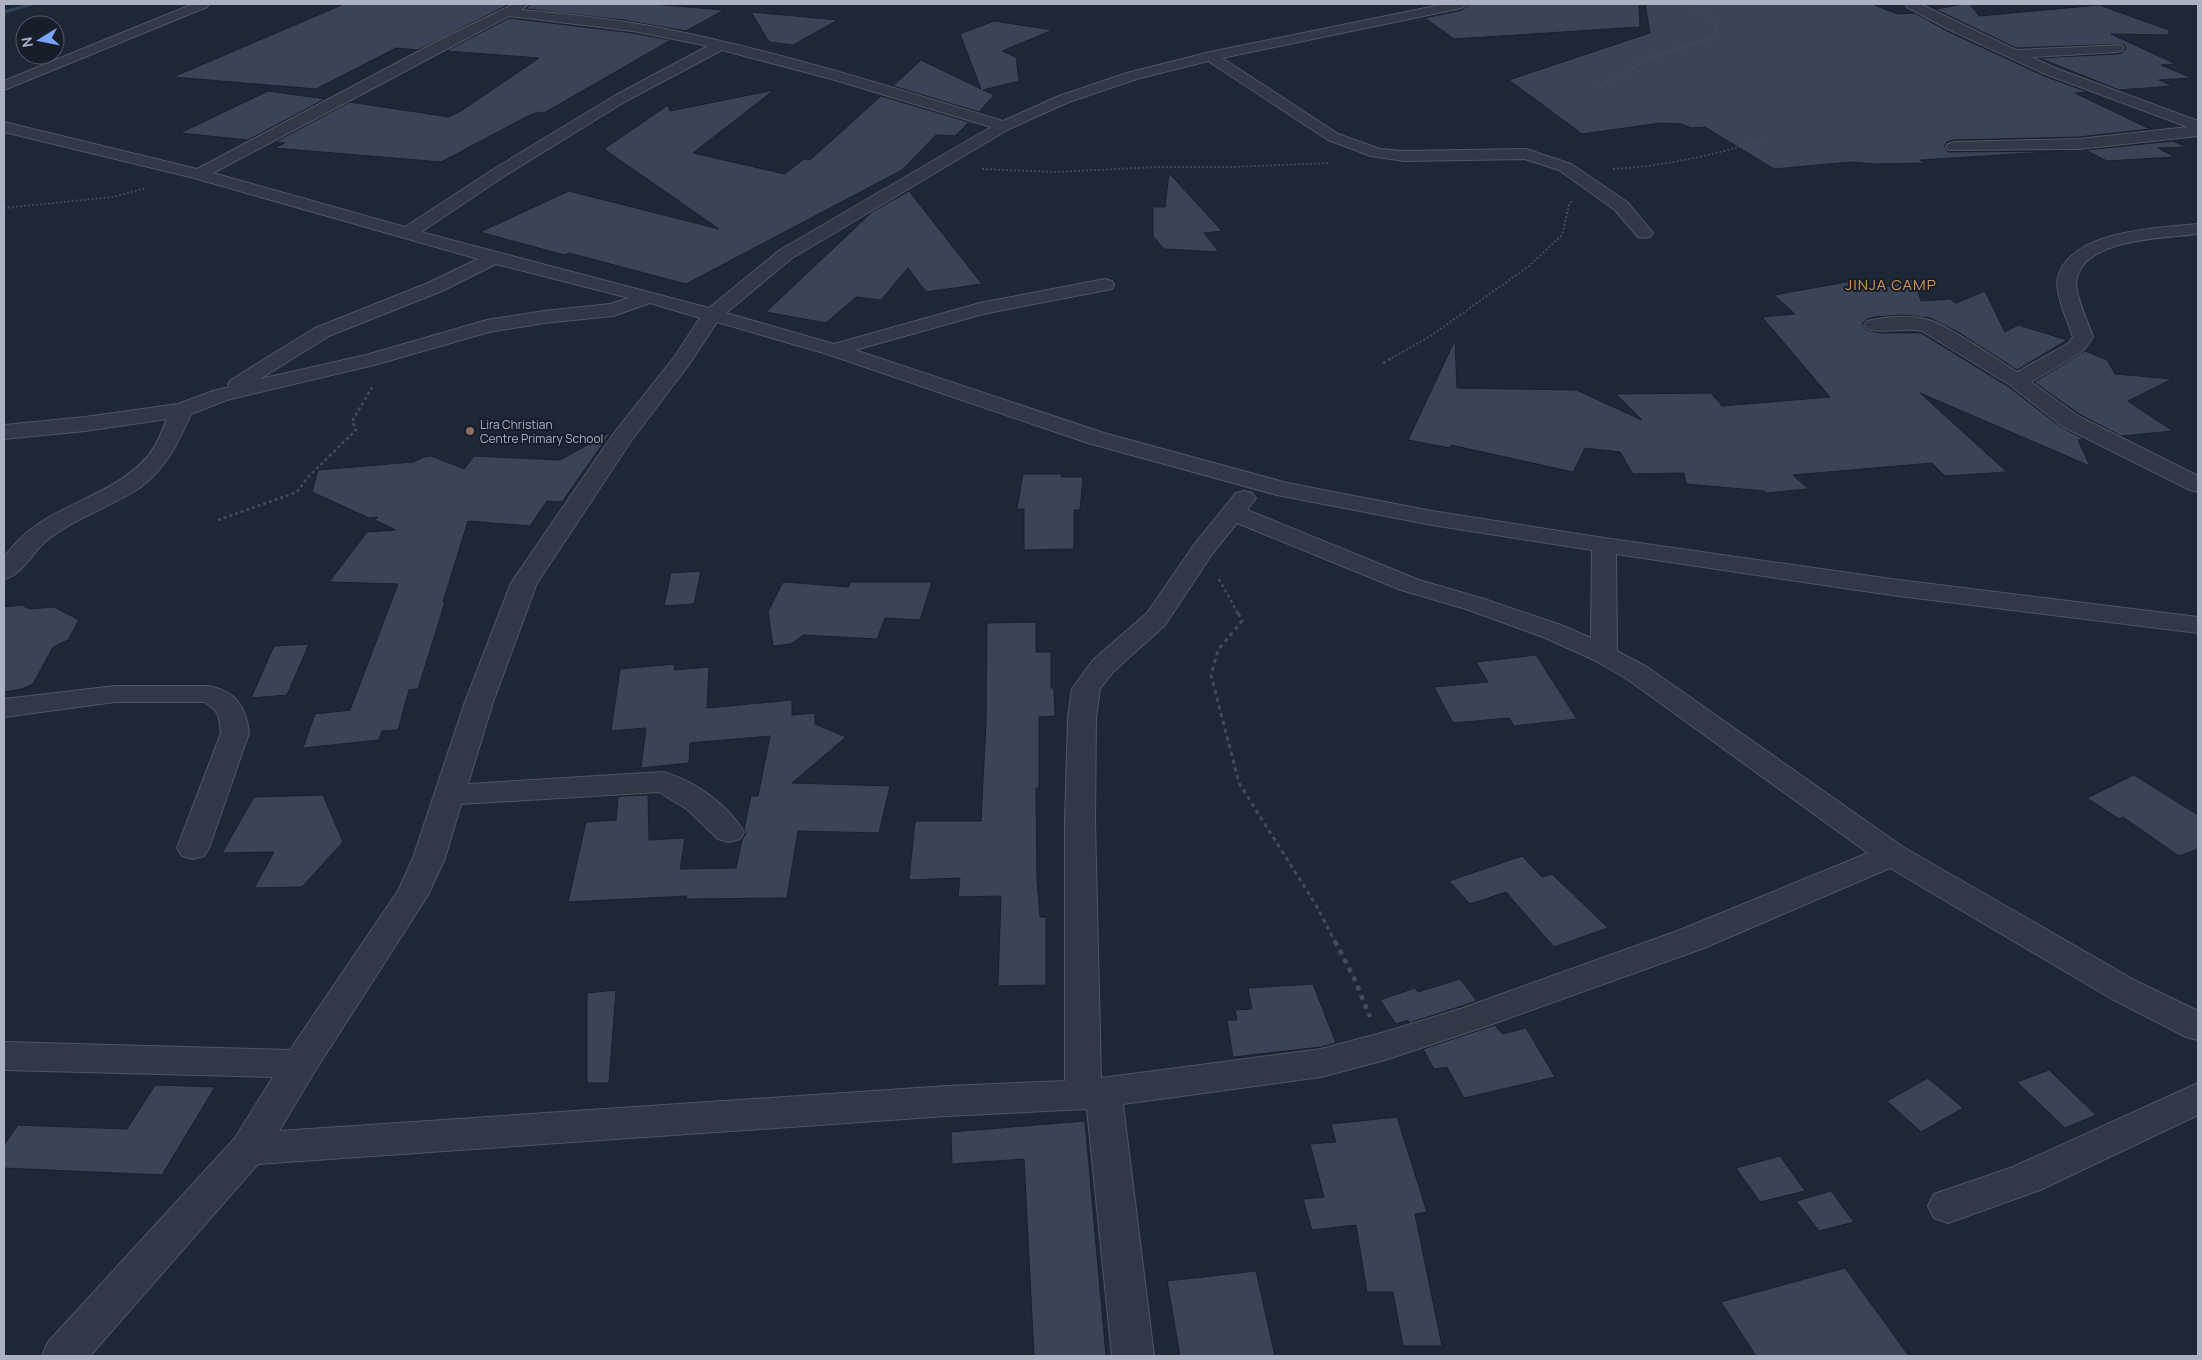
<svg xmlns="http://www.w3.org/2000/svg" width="2202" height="1360" font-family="Manrope,sans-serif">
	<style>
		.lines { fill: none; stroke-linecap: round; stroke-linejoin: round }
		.stream { fill: #303f5b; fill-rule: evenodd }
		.building { fill: #3a4456; stroke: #19202c }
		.street-casing { stroke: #4f5664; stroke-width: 2 }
		.path-far3 { stroke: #3e5054; stroke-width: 2; stroke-dasharray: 2 2; stroke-linecap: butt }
		.path-far2 { stroke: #3e5054; stroke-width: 2.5; stroke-dasharray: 3 3; stroke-linecap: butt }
		.path-far1 { stroke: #3e5054; stroke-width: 3; stroke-dasharray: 4 4; stroke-linecap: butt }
		.path { stroke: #3e5054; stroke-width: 4.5; stroke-dasharray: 5 5; stroke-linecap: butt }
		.street { fill: #323946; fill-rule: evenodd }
		.education-dot { fill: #8d6e63; stroke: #171e2a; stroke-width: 2 }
		.labels { text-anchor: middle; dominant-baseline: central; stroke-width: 4; stroke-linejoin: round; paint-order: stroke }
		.far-poi-label { font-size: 12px; fill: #abb3c3; stroke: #171e2a; text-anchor: start }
		.far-quarter-label { font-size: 15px; letter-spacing: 1px; fill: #d49456; stroke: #171e2a }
	</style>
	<rect width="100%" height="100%" fill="#1e2735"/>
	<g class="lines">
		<path class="stream" d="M 29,4 L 37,4 L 4,14 L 4,10 Z"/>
	</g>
	<path class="building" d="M 344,4 L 510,4 L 418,50 L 396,48 L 316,89 L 173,77 Z
		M 531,4 L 652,4 L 724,10 L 686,31 L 623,20 L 526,9 Z
		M 1470,4 L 1639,4 L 1640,27 L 1454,39 L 1425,18 L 1462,10 Z
		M 1645,4 L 1872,4 L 1897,14 L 1915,13 L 1947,31 L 2044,76 L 2088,92 L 2075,93 L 2150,129 L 2079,137 L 1954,140 L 1947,142 L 1944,146 L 1948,152 L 2064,151 L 1920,160 L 1925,163 L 1875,164 L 1851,162 L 1774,169 L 1705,127 L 1691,128 L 1682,124 L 1661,123 L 1582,134 L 1509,80 L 1650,33 Z
		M 1964,4 L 1970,4 L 1979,16 L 2099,5 L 2169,30 L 2168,35 L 2111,34 L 2176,64 L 2161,65 L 2192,78 L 2159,80 L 2173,86 L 2119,90 L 2039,58 L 2117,54 L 2122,53 L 2126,49 L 2124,44 L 2016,48 L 1935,9 Z
		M 751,12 L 838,20 L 793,45 L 769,42 Z
		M 509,18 L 633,33 L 671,40 L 544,113 L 538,112 L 528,116 L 441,162 L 274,148 L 285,143 L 275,142 L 350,102 L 449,117 L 461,111 L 539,58 L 446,51 Z
		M 994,21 L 1053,30 L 1002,51 L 1016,57 L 1019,81 L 983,90 L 994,95 L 979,112 L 893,86 L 921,60 L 981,89 L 960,34 Z
		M 774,90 L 693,153 L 785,174 L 804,159 L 810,160 L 881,96 L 969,122 L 955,136 L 936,135 L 902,170 L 686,284 L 569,253 L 564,255 L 480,232 L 569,191 L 719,229 L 604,149 L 668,105 L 670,111 Z
		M 268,91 L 325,99 L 248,140 L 180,133 Z
		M 2173,141 L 2186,147 L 2158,148 L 2175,157 L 2107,161 L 2085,150 Z
		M 1169,173 L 1222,231 L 1204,233 L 1219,252 L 1164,249 L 1153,236 L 1153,207 L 1165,207 Z
		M 909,191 L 982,284 L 926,292 L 908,268 L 881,300 L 856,297 L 826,323 L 766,312 L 872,212 Z
		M 1914,279 L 1921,301 L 1950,299 L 1956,303 L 1985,291 L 2005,332 L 2018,325 L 2067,340 L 2017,370 L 1958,332 L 1930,318 L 1902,315 L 1875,317 L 1867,319 L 1862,324 L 1866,330 L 1881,333 L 1921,333 L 2009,387 L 2061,427 L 2084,439 L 2078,440 L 2090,466 L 1920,393 L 2007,472 L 1945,476 L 1932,463 L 1793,475 L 1808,489 L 1766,493 L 1764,491 L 1686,484 L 1684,473 L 1633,474 L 1620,452 L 1585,448 L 1573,472 L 1451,445 L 1450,448 L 1408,440 L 1455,340 L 1457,388 L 1576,390 L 1642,420 L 1616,394 L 1711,393 L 1722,406 L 1830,397 L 1762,317 L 1795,314 L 1774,295 L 1852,281 L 1870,291 Z
		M 2085,351 L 2107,360 L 2115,374 L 2172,379 L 2128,401 L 2173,431 L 2121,436 L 2079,414 L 2034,382 Z
		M 611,432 L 562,502 L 547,501 L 530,526 L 468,521 L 443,602 L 445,602 L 418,689 L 409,690 L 398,730 L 382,731 L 379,740 L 303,748 L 315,714 L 350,710 L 398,584 L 329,582 L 367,532 L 396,530 L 375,520 L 378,517 L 369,518 L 312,492 L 318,470 L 413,462 L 424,457 L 431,456 L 464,469 L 474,456 L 560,460 Z
		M 1023,474 L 1062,474 L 1061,477 L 1083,477 L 1080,510 L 1074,510 L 1074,549 L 1024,550 L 1024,509 L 1017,509 Z
		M 701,571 L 694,604 L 664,606 L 671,573 Z
		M 783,582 L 849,587 L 850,582 L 932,582 L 920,620 L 885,618 L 877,639 L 803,635 L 791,644 L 773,646 L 768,612 Z
		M 22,605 L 29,609 L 54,607 L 79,620 L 68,640 L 53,647 L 33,684 L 22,689 L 4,692 L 4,607 Z
		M 1036,622 L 1036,652 L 1051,652 L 1051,688 L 1054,688 L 1055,716 L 1039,717 L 1039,788 L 1036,788 L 1037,880 L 1040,917 L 1046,917 L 1046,985 L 998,986 L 1001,896 L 958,897 L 960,878 L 909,880 L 915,821 L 981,821 L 986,722 L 987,623 Z
		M 309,644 L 287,695 L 251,698 L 274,646 Z
		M 1536,655 L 1577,719 L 1514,726 L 1509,718 L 1453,723 L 1434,687 L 1488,682 L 1476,662 Z
		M 675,664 L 674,670 L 709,667 L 707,708 L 792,700 L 792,715 L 815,713 L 815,724 L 846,737 L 792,783 L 890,786 L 879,833 L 798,831 L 787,898 L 686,899 L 687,896 L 568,902 L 586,822 L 616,820 L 618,798 L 621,796 L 648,795 L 649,840 L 685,838 L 680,869 L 736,868 L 742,840 L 746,833 L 744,829 L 751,796 L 758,796 L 770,736 L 690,743 L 689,763 L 641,768 L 646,728 L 611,731 L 620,669 Z
		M 2134,775 L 2198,815 L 2198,849 L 2179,856 L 2123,817 L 2119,819 L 2087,798 Z
		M 323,795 L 343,842 L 302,887 L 254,888 L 274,852 L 222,853 L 254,797 Z
		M 1522,856 L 1542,877 L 1552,874 L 1608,928 L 1554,947 L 1506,892 L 1470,904 L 1449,881 Z
		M 1460,979 L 1477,1001 L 1409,1023 L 1408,1020 L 1396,1024 L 1380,1000 L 1415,988 L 1418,992 Z
		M 1313,984 L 1336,1043 L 1321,1047 L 1233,1057 L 1227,1020 L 1237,1020 L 1235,1010 L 1252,1009 L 1248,988 Z
		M 616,990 L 609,1083 L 587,1083 L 587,993 Z
		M 1495,1025 L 1502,1034 L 1526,1028 L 1555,1077 L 1464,1098 L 1447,1067 L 1434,1069 L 1423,1049 Z
		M 2049,1070 L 2096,1115 L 2065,1128 L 2017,1082 Z
		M 1928,1078 L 1963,1108 L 1921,1132 L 1887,1101 Z
		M 155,1085 L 215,1087 L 162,1175 L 4,1168 L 4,1145 L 18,1125 L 127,1129 Z
		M 1397,1117 L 1427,1212 L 1415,1214 L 1442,1346 L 1403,1346 L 1393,1292 L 1367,1292 L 1356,1225 L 1312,1230 L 1303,1199 L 1324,1197 L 1310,1144 L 1336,1142 L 1331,1124 Z
		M 1085,1121 L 1106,1356 L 1034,1356 L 1024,1159 L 952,1164 L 951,1132 Z
		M 1780,1156 L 1805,1191 L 1760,1202 L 1736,1168 Z
		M 1831,1191 L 1854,1222 L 1819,1231 L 1796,1201 Z
		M 1845,1268 L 1909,1356 L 1756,1356 L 1721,1302 Z
		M 1256,1271 L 1275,1356 L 1180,1356 L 1167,1281 Z"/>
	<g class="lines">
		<g class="street-casing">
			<path id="street" d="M 193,4 L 209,4 L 207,7 L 4,90 L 4,81 Z
				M 514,4 L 529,4 L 521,10 C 566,14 612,19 656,27 C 774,50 888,86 1003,121 L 1059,96 L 1127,73 L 1210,52 L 1445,4 L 1468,4 L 1462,8 L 1222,58 L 1338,134 L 1380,149 L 1404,151 L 1526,149 L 1571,164 L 1627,202 L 1653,233 L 1650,237 L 1644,238 L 1638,237 L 1615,210 L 1559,170 L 1525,159 L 1404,161 L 1371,156 L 1328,140 L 1208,61 L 1137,79 L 1069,102 L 1009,129 L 792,258 L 726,313 L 834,344 L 980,303 L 1105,279 L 1112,281 L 1114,285 L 1112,289 L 983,314 L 855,350 L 1104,433 L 1287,483 L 1432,511 L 1604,538 L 1891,579 L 2198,617 L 2198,633 L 1891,595 L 1616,554 L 1617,651 L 1647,667 L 1903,847 L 2136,981 L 2198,1011 L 2198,1040 L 2186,1037 L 2112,999 L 1890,868 L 1704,948 L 1487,1026 L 1385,1060 L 1321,1077 L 1123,1104 L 1154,1356 L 1112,1356 L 1087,1109 L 947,1116 L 258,1164 L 90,1356 L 42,1356 L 48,1342 L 235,1138 L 273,1077 L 4,1070 L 4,1042 L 290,1050 L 398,891 L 413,858 L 465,702 L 511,583 L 614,433 L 675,356 L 700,318 L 650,303 L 613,316 L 544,323 L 489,332 L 378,364 L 227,400 L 191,414 C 177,445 168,465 141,487 C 111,507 74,518 46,541 C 32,553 21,576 4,579 L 4,557 C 13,546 22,535 34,527 C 71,500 117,492 148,456 C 157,446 162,431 167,419 L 85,431 L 4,439 L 4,425 L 85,417 L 178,404 L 213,391 L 229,387 L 228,384 L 231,380 L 315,328 L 428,283 L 478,259 L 194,178 L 4,132 L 4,122 L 197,169 L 442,39 ZM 509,16 L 633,31 L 708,46 L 616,95 L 494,169 L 405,227 L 213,173 ZM 722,50 L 835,80 L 991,127 L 780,250 L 709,308 L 421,232 L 506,175 L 626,101 ZM 496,264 L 629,298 L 610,304 L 544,311 L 487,320 L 366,355 L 260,379 L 329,336 L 442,291 ZM 717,322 L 827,354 L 1088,443 L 1277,495 L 1432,525 L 1592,550 L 1591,638 L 1561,625 L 1484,599 L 1419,580 L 1247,510 L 1256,498 L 1252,493 L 1244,491 L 1236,493 L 1194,545 L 1147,613 L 1093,660 L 1072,689 L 1068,717 L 1065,821 L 1065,1081 L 947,1086 L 279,1131 L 313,1074 L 428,895 L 445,858 L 461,804 L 659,792 L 688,810 L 718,839 L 729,842 L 740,839 L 744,832 C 727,804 695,781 663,772 L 468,784 L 493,702 L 537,583 L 631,441 L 690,363 ZM 1237,523 L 1401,590 L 1466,609 L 1543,637 L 1594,660 L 1627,679 L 1868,853 L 1680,930 L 1463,1008 L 1385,1032 L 1321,1049 L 1101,1078 L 1095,821 L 1096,717 L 1100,689 L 1113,672 L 1165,625 L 1212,554 Z
				M 1905,4 L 1920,4 L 2016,50 L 2122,45 L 2124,48 L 2122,51 L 2117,52 L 2031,57 L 2055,68 L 2198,121 L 2198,136 L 2079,149 L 1948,150 L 1946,147 L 1948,144 L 1954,142 L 2079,139 L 2188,127 L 2045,74 L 1948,29 L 1907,7 Z
				M 2198,224 L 2198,234 C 2166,238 2086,238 2077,278 C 2073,292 2088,322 2093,337 L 2083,351 L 2031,382 L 2078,416 L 2198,476 L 2198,492 L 2190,490 L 2062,426 L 2010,385 L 1922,331 C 1904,327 1885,334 1867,329 L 1864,325 L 1867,321 C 1888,316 1917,314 1937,323 C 1962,335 1993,357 2017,372 L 2069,343 L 2073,337 C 2068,322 2054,292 2058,277 C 2071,230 2158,228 2198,224 Z
				M 115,686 L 209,686 C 236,692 246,706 249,733 L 209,848 L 204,856 L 193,859 L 182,856 L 177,848 L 221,733 C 219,715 220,712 204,702 L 115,702 L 4,717 L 4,699 Z
				M 2198,1083 L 2198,1115 L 2040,1190 L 1948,1223 L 1934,1218 L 1928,1206 L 1934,1194 L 2013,1167 Z"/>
		</g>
		<path class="path-far3" d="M 1600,87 L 1654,56 L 1714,38 L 1717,28 L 1701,11 L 1683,4
			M 982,169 L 1056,172 L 1157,167 L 1232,167 L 1330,163
			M 1613,169 C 1665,166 1714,155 1763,140
			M 4,208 L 113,197 L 146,188
			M 1392,358 L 1432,335 L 1529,266 L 1562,235 L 1569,205 L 1572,201"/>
		<path class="path-far2" d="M 1383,363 L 1394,357
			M 218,520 L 297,492 L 308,477 L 356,430 L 352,421 L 373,386
			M 1219,579 L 1238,614"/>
		<path class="path-far1" d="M 1238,613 L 1242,621 L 1218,650 L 1211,675 L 1239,783 L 1316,905 L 1335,942"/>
		<path class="path" d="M 1335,941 L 1354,978 L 1370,1017"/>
		<use href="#street" class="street"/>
	</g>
	<circle class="education-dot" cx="470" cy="431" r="5"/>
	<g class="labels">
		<g class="far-poi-label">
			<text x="480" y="424">Lira Christian<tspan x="480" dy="14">Centre Primary School</tspan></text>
		</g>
		<g class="far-quarter-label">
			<text x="1891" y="284">JINJA CAMP</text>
		</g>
	</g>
	<rect width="2202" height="1360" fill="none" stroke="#abb3c3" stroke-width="10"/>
	<g transform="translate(40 40) rotate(260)"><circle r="24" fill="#171e2a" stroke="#525a67"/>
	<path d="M0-4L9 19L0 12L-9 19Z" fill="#7aa4f9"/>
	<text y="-8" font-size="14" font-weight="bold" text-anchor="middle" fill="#abb3c3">N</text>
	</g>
</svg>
